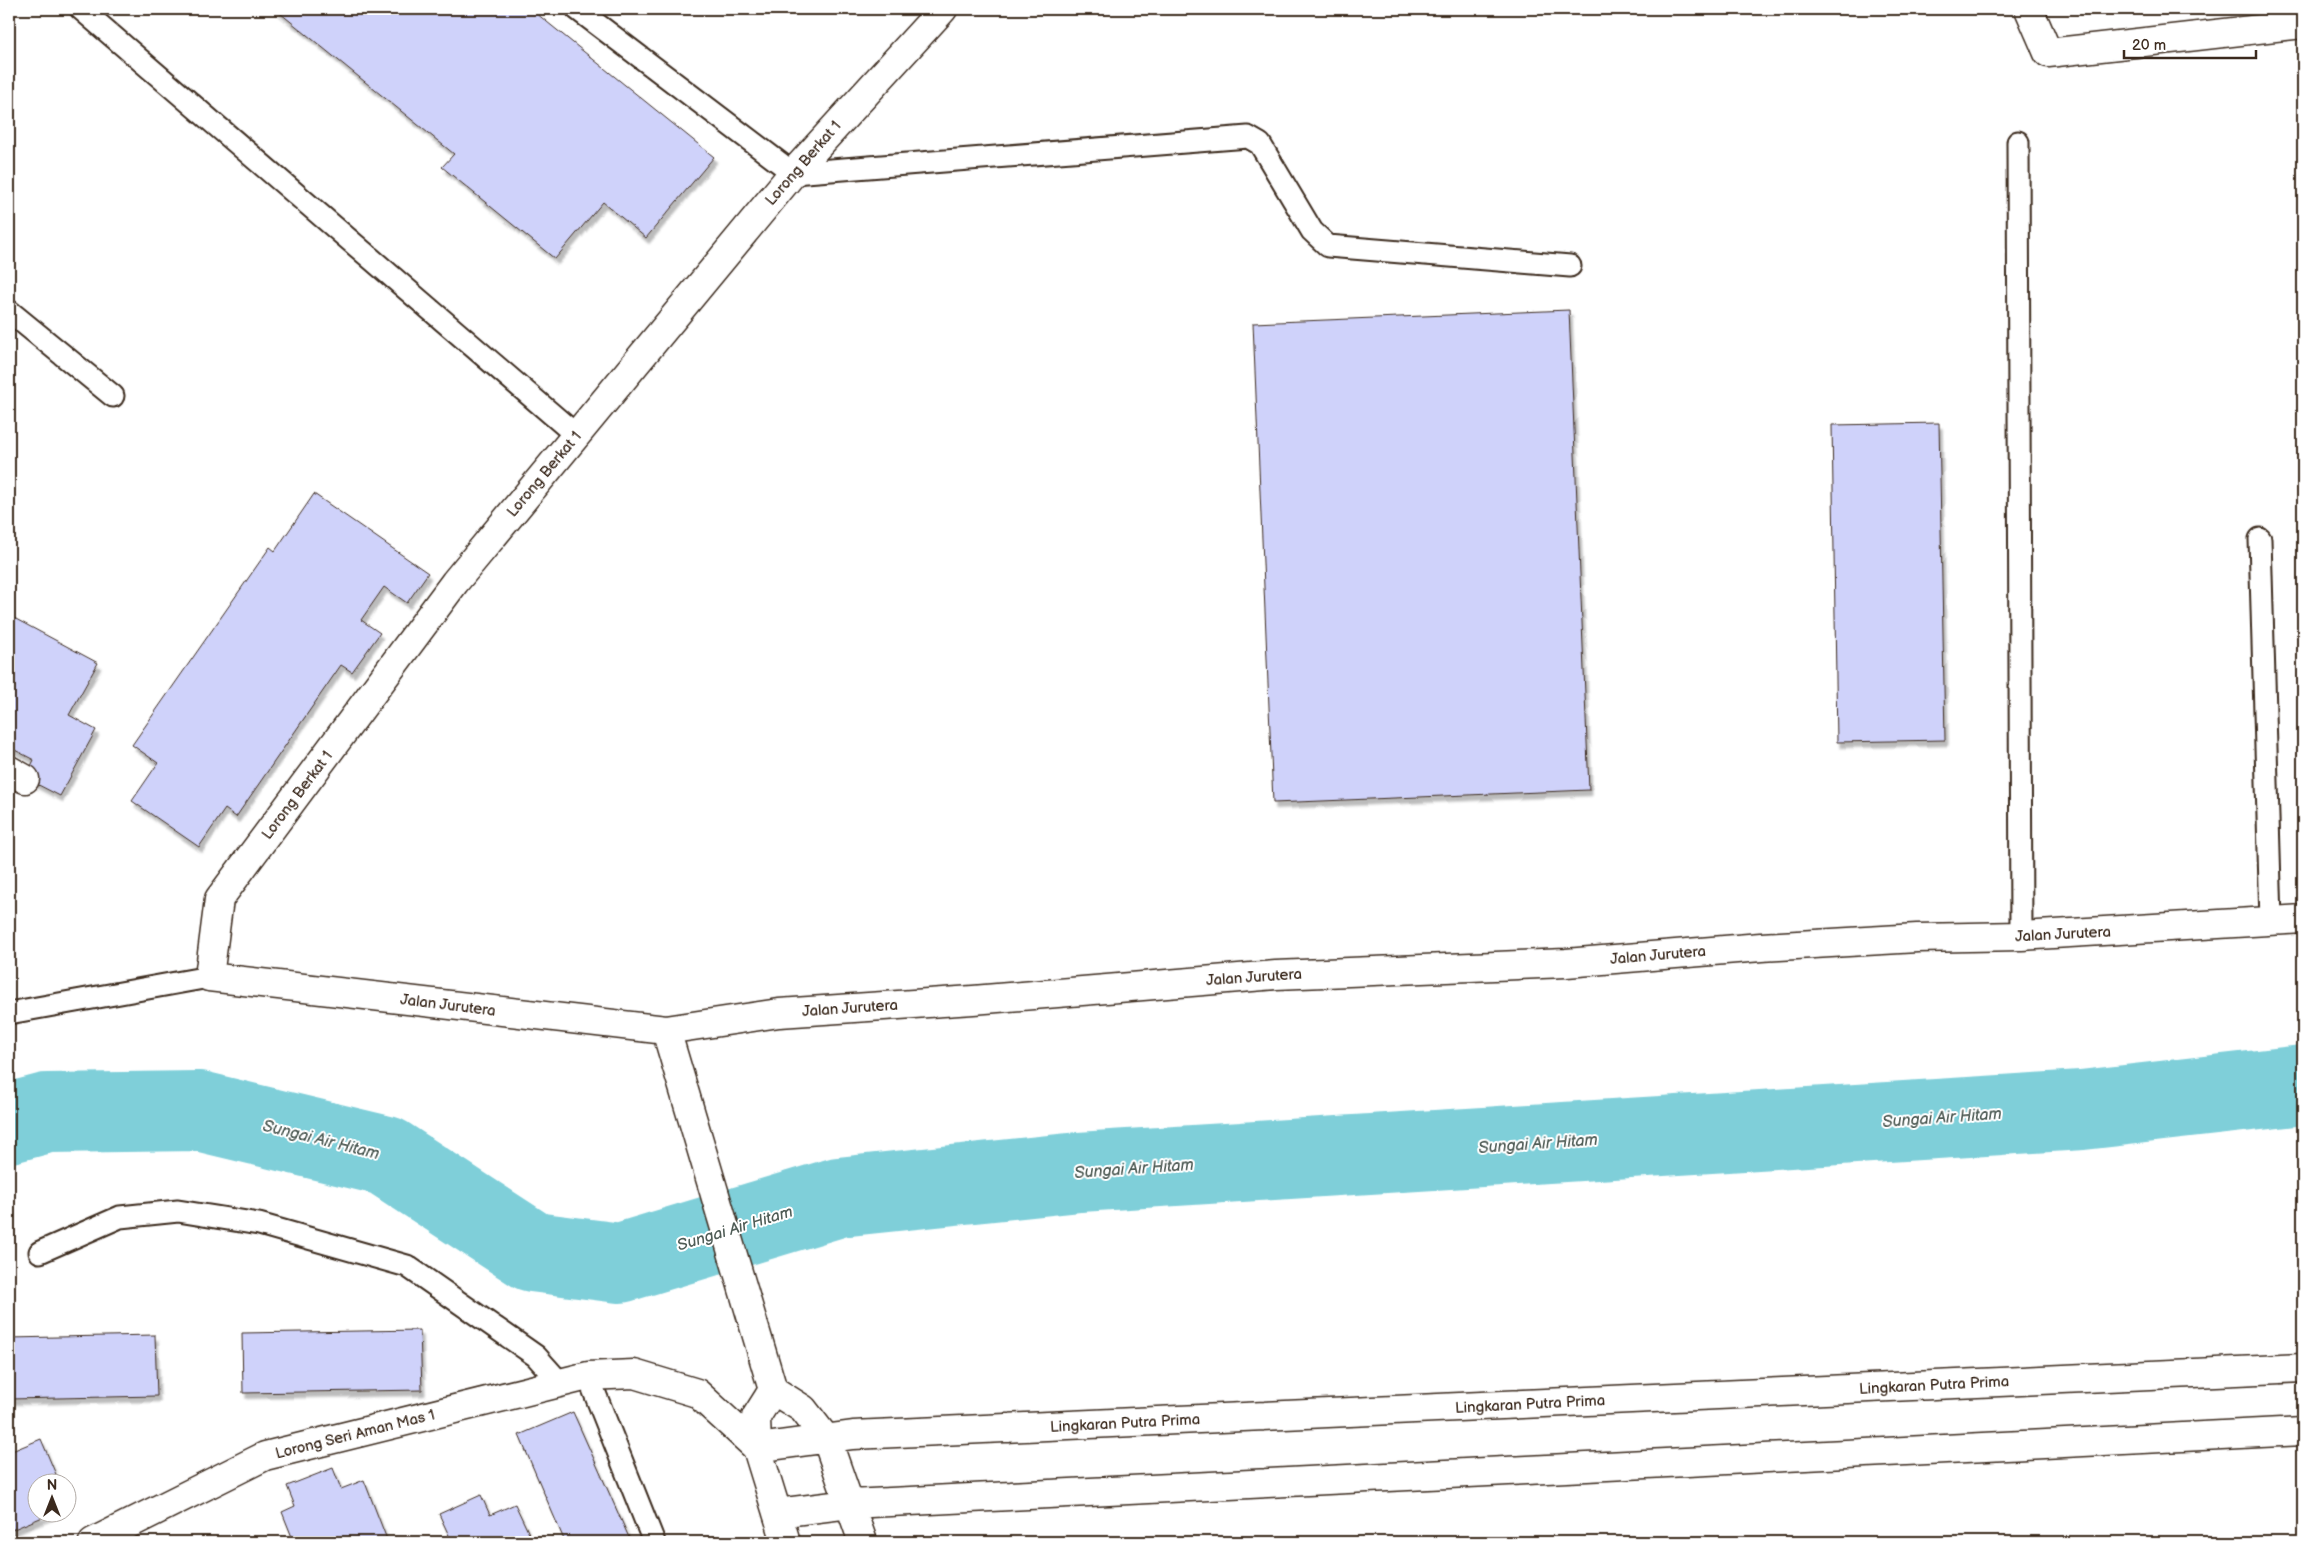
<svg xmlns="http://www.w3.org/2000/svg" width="2312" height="1551" font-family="'Balsamiq Sans',sans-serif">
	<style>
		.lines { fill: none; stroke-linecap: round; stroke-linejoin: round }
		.river { stroke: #7fcfd9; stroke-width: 80 }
		.building { fill: #cfd2fa; stroke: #3b2a1e; filter: url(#shadow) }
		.lane-casing { stroke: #3b2a1e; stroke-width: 25 }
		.street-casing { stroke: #3b2a1e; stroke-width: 31 }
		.secondary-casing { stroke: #3b2a1e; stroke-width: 31 }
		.lane { stroke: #fff; stroke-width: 21 }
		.street { stroke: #fff; stroke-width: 28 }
		.secondary { stroke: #fff; stroke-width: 28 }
		.labels { text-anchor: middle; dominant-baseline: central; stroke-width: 4; stroke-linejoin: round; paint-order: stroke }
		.street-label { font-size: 15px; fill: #3b2a1e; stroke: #fff }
		.water-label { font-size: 16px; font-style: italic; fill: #4f5c56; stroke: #fff }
	</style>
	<defs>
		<filter id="shadow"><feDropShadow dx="3" dy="5.5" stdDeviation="1" flood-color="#0004"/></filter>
	</defs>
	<rect width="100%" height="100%" fill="#fff"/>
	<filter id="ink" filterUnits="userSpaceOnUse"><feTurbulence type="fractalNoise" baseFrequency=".02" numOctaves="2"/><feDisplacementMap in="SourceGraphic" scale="10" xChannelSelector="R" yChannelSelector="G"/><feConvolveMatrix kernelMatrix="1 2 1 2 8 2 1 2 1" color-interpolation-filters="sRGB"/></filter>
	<g filter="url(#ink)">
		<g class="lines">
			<path class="river" d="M 9,1123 L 47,1113 L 199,1111 L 386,1156 L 533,1252 L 620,1263 L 839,1197 L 1079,1172 L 2082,1110 L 2303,1085"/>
		</g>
		<path class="building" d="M 275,9 L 531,9 L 714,157 L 646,238 L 603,202 L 555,259 L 442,167 L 454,154 Z
			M 1569,310 L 1589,790 L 1273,803 L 1253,323 Z
			M 1939,423 L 1945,740 L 1837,742 L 1832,425 Z
			M 314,494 L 428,573 L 407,603 L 384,587 L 361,620 L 380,633 L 352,672 L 341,665 L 236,817 L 225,809 L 199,847 L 132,801 L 158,763 L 132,745 L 270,547 L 275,551 Z
			M 14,618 L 98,663 L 69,715 L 96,730 L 60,796 L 25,778 L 34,760 L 9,747 L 9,627 Z
			M 420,1330 L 422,1390 L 243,1393 L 242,1333 Z
			M 155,1335 L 157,1396 L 9,1399 L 9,1338 Z
			M 573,1412 L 631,1542 L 565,1542 L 519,1435 Z
			M 41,1439 L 60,1484 L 38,1484 L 38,1514 L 50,1514 L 9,1531 L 9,1444 L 12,1451 Z
			M 333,1468 L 341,1489 L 364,1480 L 388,1542 L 294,1542 L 282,1512 L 295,1506 L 287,1486 Z
			M 481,1495 L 490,1515 L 515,1504 L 533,1542 L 452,1542 L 439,1514 Z"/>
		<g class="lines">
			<g class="lane-casing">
				<path id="lane" d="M 81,9 L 576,435
					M 577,9 L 793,173 L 1248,137 L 1260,144 L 1312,231 L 1328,246 L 1570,266
					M 2018,142 L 2021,936
					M 9,311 L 113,396
					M 2260,539 L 2271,921
					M 9,1013 L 209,977
					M 40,1252 L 120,1217 L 178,1211 L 259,1224 L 407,1266 L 536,1356 L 561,1384
					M 588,1376 L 654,1542"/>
			</g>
			<g class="street-casing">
				<path id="street" d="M 943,9 L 793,173 L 455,582 L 219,899 L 209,977 L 666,1030 L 779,1013 L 973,1000 L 1276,975 L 1566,963 L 1761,947 L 1917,938 L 2021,936 L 2303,919
					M 2029,9 L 2048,53 L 2303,24
					M 9,770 L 25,779
					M 666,1030 L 773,1390 L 803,1409 L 827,1440
					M 757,1448 L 756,1417 L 773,1390
					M 93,1542 L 265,1456 L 588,1376 L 634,1374 L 697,1393 L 757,1448"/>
			</g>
			<g class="secondary-casing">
				<path id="secondary" d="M 827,1440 L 863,1542
					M 777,1513 L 850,1504 L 2303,1431
					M 786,1542 L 757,1448 L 853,1435 L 2303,1368"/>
			</g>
			<use href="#lane" class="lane"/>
			<use href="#street" class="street"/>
			<use href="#secondary" class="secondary"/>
		</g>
	</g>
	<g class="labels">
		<g class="street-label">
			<text transform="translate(803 163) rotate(-49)">Lorong Berkat 1</text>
			<text transform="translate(544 474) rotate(-50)">Lorong Berkat 1</text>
			<text transform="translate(297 795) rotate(-53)">Lorong Berkat 1</text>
			<text transform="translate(2063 934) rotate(-3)">Jalan Jurutera</text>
			<text transform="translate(1658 955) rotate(-5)">Jalan Jurutera</text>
			<text transform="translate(1254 977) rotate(-4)">Jalan Jurutera</text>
			<text transform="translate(448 1005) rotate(7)">Jalan Jurutera</text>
			<text transform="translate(850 1008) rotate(-4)">Jalan Jurutera</text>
			<text transform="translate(1934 1385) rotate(-3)">Lingkaran Putra Prima</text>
			<text transform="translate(1530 1404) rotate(-3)">Lingkaran Putra Prima</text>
			<text transform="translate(1125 1423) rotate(-3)">Lingkaran Putra Prima</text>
			<text transform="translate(355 1434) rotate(-14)">Lorong Seri Aman Mas 1</text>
		</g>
		<g class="water-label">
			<text transform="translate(1942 1118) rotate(-4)">Sungai Air Hitam</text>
			<text transform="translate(321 1140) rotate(14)">Sungai Air Hitam</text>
			<text transform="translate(1538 1144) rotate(-4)">Sungai Air Hitam</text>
			<text transform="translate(1134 1169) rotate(-4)">Sungai Air Hitam</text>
			<text transform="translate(735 1229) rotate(-17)">Sungai Air Hitam</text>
		</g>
	</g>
	<rect width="2312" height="1551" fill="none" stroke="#fff" stroke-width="30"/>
	<rect x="15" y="15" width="2282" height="1521" fill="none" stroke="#3b2a1e" stroke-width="2" filter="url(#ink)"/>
	<g transform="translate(52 1498)"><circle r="24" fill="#ffffff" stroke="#b1aaa5"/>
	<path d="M0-4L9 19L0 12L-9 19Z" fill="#3b2a1e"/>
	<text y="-8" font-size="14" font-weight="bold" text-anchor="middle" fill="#3b2a1e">N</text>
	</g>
	<path d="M2124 50v8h132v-8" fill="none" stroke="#3b2a1e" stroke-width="2.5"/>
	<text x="2132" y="50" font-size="15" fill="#3b2a1e" stroke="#ffffff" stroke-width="4" paint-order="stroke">20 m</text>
</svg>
